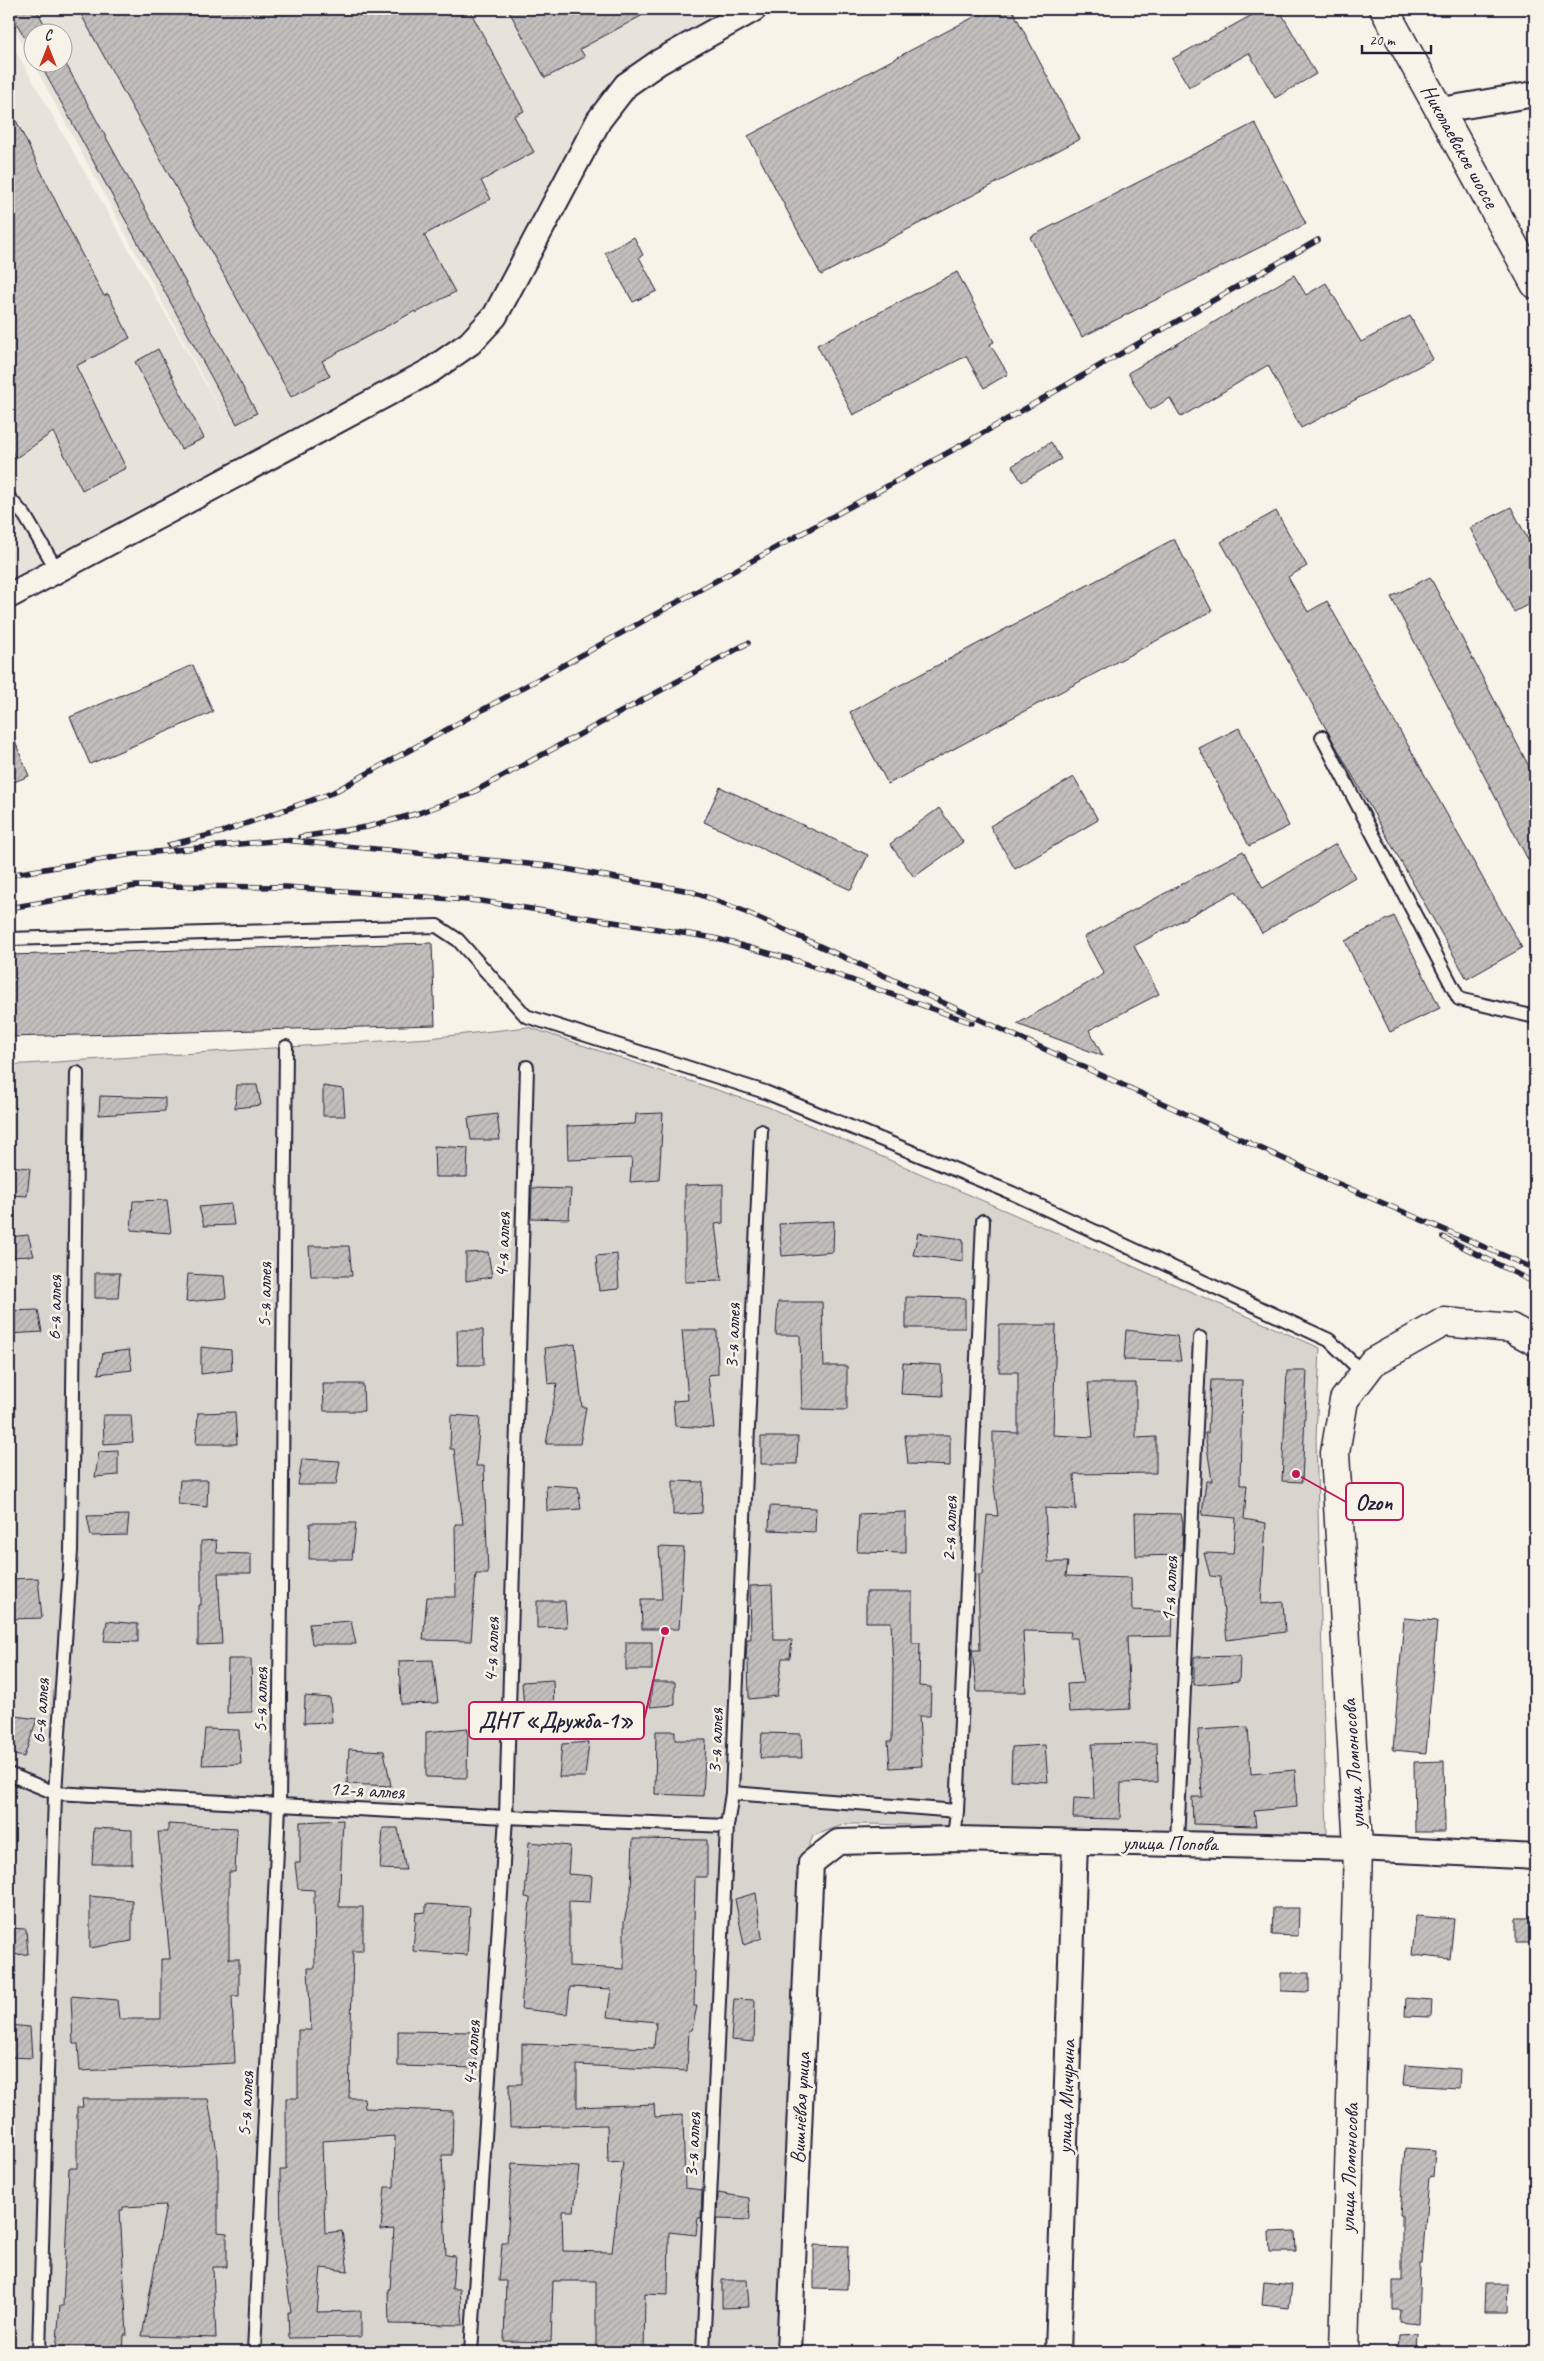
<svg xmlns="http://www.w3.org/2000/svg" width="1544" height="2361" font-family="Caveat,sans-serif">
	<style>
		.built { fill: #e7e3db }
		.garden { fill: #d8d5cf; stroke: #7d7c85 }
		.building { fill: url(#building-hatch); stroke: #22223b }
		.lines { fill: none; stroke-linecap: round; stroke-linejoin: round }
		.lane-casing { stroke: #22223b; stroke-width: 16 }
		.street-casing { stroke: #22223b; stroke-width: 28 }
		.secondary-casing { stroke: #22223b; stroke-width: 31 }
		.primary-casing { stroke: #22223b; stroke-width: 31 }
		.lane { stroke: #f7f3e8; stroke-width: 12 }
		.street { stroke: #f7f3e8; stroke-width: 24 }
		.secondary { stroke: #f7f3e8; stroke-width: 28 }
		.primary { stroke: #f7f3e8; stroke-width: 28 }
		.rail-casing { stroke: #22223b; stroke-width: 5.5 }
		.rail { stroke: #f7f3e8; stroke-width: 4; stroke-dasharray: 11; stroke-linecap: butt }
		.labels { text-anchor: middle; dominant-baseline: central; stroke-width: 5; stroke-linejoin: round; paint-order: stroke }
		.street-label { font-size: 21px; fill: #22223b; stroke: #f7f3e8 }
		.leader { fill: none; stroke: #c2185b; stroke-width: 2 }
		.callout-dot { fill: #c2185b; stroke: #f7f3e8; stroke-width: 2 }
		.callout { fill: #f7f3e8; stroke: #c2185b; stroke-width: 2 }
		.callout-label { font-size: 22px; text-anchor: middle; font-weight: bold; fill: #22223b }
	</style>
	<defs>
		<pattern id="building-hatch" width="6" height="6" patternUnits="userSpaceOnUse" patternTransform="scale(1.25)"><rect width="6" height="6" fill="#c2bfbd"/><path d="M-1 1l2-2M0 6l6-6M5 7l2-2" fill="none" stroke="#a6a4a3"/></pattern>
	</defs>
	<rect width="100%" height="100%" fill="#f7f3e8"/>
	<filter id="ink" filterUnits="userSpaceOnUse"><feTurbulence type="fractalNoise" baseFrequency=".02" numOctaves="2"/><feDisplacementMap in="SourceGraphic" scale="10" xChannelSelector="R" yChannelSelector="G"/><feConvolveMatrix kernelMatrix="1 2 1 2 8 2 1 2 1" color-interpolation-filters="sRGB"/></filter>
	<g filter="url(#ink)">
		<path class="built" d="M 9,9 L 737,9 L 648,57 L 490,314 L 440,357 L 9,585 L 9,39 L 232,431 L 33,63 L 62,62 L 62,32 L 32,32 L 32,62 L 9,18 Z"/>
		<path class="garden" d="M 528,1027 L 768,1107 L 1320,1348 L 1316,1438 L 1327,1836 L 869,1824 L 845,1824 L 813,1836 L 797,1875 L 781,2352 L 9,2352 L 9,1065 L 429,1038 Z"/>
		<path class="building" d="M 9,9 L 36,9 L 49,32 L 32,32 L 32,51 Z
			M 78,9 L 469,9 L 524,111 L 514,116 L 534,152 L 481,181 L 491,199 L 424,235 L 455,292 L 416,313 L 415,311 L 322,361 L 330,376 L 291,397 Z
			M 508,9 L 654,9 L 580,49 L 585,57 L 545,78 Z
			M 989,9 L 1012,9 L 1080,139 L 821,275 L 748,136 Z
			M 1263,9 L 1279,9 L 1316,74 L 1275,98 L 1249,53 L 1189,87 L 1172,59 Z
			M 62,57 L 257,413 L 237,424 L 39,62 L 62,62 Z
			M 9,106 L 80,251 L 104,296 L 108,294 L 130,338 L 76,366 L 126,468 L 82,490 L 53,432 L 16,458 L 9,447 Z
			M 1255,123 L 1306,224 L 1082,337 L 1030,237 Z
			M 634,237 L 643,255 L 639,257 L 657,291 L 633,302 L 605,253 Z
			M 957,272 L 994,342 L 990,344 L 1008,374 L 984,388 L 966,356 L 853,415 L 817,345 Z
			M 1294,275 L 1306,295 L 1326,283 L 1361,342 L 1410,316 L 1433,359 L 1301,428 L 1268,365 L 1181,417 L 1170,398 L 1150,410 L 1128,373 Z
			M 158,349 L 204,438 L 181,449 L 135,362 Z
			M 1051,442 L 1061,459 L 1022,482 L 1012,466 Z
			M 1511,507 L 1535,553 L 1535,601 L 1514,612 L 1470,528 Z
			M 1276,511 L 1307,566 L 1288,577 L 1308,612 L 1327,601 L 1522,948 L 1467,979 L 1221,542 Z
			M 1174,539 L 1212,611 L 888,784 L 850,712 Z
			M 1430,577 L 1535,778 L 1535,873 L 1391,597 Z
			M 193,665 L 213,712 L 90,764 L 70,717 Z
			M 9,727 L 29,776 L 9,784 Z
			M 1239,728 L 1289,826 L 1249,846 L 1199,748 Z
			M 1074,777 L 1098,820 L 1015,869 L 990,826 Z
			M 720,787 L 868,855 L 851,890 L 704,822 Z
			M 939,808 L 963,842 L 914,877 L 890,844 Z
			M 1336,844 L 1355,877 L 1262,933 L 1236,891 L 1134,946 L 1159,994 L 1089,1030 L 1103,1056 L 1017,1024 L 1104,974 L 1084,937 L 1243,851 L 1263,888 Z
			M 1394,916 L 1440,1008 L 1390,1032 L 1345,941 Z
			M 432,943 L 435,1025 L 9,1037 L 9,955 Z
			M 237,1085 L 257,1085 L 261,1105 L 235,1108 Z
			M 323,1086 L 343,1089 L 345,1116 L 323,1116 Z
			M 100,1096 L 165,1098 L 165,1111 L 99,1115 Z
			M 663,1113 L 659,1180 L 630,1182 L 632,1158 L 568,1160 L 567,1126 L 635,1124 L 636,1114 Z
			M 497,1114 L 500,1140 L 471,1140 L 468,1118 Z
			M 434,1146 L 468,1148 L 467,1177 L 435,1177 Z
			M 9,1166 L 30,1168 L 27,1196 L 9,1195 Z
			M 723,1184 L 723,1223 L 715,1224 L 722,1281 L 685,1282 L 685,1185 Z
			M 532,1188 L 571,1189 L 569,1219 L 531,1218 Z
			M 167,1200 L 171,1233 L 131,1230 L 133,1201 Z
			M 231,1204 L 234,1225 L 204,1226 L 199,1207 Z
			M 834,1221 L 833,1252 L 782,1256 L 779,1224 Z
			M 918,1233 L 963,1239 L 963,1261 L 913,1255 Z
			M 28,1235 L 34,1256 L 9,1257 L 9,1237 Z
			M 309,1246 L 349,1246 L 352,1276 L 311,1276 Z
			M 488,1252 L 492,1277 L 466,1281 L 466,1253 Z
			M 617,1254 L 619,1289 L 599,1291 L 596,1256 Z
			M 95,1273 L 120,1273 L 118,1298 L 95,1298 Z
			M 188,1274 L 224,1276 L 226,1298 L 186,1302 Z
			M 906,1297 L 965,1298 L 965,1328 L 906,1328 Z
			M 778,1302 L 822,1302 L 824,1366 L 847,1366 L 847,1410 L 802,1409 L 800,1335 L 776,1335 Z
			M 38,1310 L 42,1332 L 9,1334 L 9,1311 Z
			M 999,1325 L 1056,1325 L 1053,1435 L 1093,1437 L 1088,1383 L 1136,1383 L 1136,1438 L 1156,1437 L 1156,1473 L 1074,1474 L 1076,1510 L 1045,1508 L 1048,1562 L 1068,1562 L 1066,1576 L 1131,1578 L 1132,1610 L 1173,1612 L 1172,1636 L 1127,1637 L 1130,1709 L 1069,1712 L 1067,1684 L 1083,1683 L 1077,1638 L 1070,1638 L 1071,1632 L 1023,1631 L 1026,1692 L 977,1692 L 972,1650 L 980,1650 L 978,1575 L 982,1575 L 987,1515 L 998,1516 L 993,1478 L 993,1432 L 1018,1433 L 1018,1372 L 999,1372 Z
			M 457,1330 L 483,1330 L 484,1365 L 458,1365 Z
			M 682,1330 L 717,1330 L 718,1374 L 708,1375 L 714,1428 L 675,1426 L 673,1401 L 688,1400 Z
			M 1126,1330 L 1177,1336 L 1181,1361 L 1124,1360 Z
			M 575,1344 L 582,1407 L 586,1407 L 580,1444 L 546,1444 L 557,1383 L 548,1384 L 545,1348 Z
			M 201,1347 L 231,1350 L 232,1370 L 201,1374 Z
			M 129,1350 L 132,1370 L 98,1374 L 103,1353 Z
			M 903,1363 L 941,1365 L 943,1396 L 901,1394 Z
			M 1287,1371 L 1307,1371 L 1302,1482 L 1282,1481 Z
			M 1211,1380 L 1242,1380 L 1240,1485 L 1247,1485 L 1244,1519 L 1266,1523 L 1261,1604 L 1283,1602 L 1285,1632 L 1227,1640 L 1220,1577 L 1210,1576 L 1204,1553 L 1233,1554 L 1236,1518 L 1202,1515 L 1206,1481 L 1212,1481 L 1205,1433 L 1208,1433 Z
			M 323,1384 L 363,1384 L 364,1411 L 324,1411 Z
			M 235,1412 L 237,1444 L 196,1444 L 198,1413 Z
			M 103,1415 L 131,1415 L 133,1442 L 104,1444 Z
			M 451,1415 L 480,1417 L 476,1466 L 484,1466 L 488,1574 L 476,1574 L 471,1641 L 423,1640 L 427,1597 L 456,1597 L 455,1524 L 463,1524 L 454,1449 L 450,1449 Z
			M 905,1435 L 950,1435 L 950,1466 L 908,1464 Z
			M 761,1437 L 798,1437 L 797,1464 L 761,1464 Z
			M 118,1451 L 118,1475 L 95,1477 L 99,1452 Z
			M 302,1459 L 340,1461 L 336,1485 L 298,1485 Z
			M 180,1480 L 208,1480 L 207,1507 L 178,1504 Z
			M 673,1481 L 703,1482 L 702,1513 L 673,1515 Z
			M 546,1485 L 578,1487 L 581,1509 L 547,1511 Z
			M 770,1506 L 816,1508 L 815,1532 L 769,1530 Z
			M 906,1512 L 906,1553 L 857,1552 L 859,1514 Z
			M 1135,1513 L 1181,1514 L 1183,1523 L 1182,1555 L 1136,1556 Z
			M 129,1515 L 127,1535 L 91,1536 L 87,1516 Z
			M 310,1523 L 356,1523 L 352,1559 L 309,1559 Z
			M 216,1540 L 217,1553 L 251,1554 L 251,1573 L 218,1573 L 222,1644 L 198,1645 L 198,1605 L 201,1605 L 201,1541 Z
			M 659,1547 L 684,1548 L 679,1629 L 642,1629 L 641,1599 L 662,1599 Z
			M 38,1578 L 42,1618 L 9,1619 L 9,1579 Z
			M 772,1585 L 774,1640 L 792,1640 L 790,1658 L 782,1658 L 777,1696 L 749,1699 L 748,1660 L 746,1660 L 747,1639 L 751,1639 L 750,1586 Z
			M 866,1592 L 912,1592 L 912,1643 L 920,1643 L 919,1686 L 931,1687 L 930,1716 L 919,1716 L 922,1766 L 890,1768 L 888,1741 L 892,1741 L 893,1669 L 891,1622 L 866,1622 Z
			M 537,1601 L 565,1601 L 567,1627 L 537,1628 Z
			M 1404,1618 L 1437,1621 L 1426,1753 L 1393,1750 Z
			M 107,1621 L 138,1624 L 138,1642 L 104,1641 Z
			M 351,1621 L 356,1644 L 312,1644 L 309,1624 Z
			M 626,1642 L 652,1642 L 652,1670 L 626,1670 Z
			M 1240,1656 L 1239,1681 L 1194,1685 L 1194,1657 Z
			M 228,1659 L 251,1659 L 252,1712 L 227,1713 Z
			M 433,1660 L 438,1703 L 401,1704 L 399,1661 Z
			M 553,1680 L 554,1708 L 524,1709 L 522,1682 Z
			M 652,1682 L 675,1682 L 675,1705 L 650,1707 Z
			M 305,1696 L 330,1698 L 332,1722 L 304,1723 Z
			M 9,1715 L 37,1719 L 24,1757 L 9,1754 Z
			M 1248,1727 L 1251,1774 L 1295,1770 L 1297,1807 L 1254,1811 L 1256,1826 L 1193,1824 L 1192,1797 L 1202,1797 L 1198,1730 Z
			M 468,1728 L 467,1778 L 426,1777 L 426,1732 Z
			M 205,1729 L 239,1730 L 241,1764 L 202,1765 Z
			M 656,1731 L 675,1731 L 675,1740 L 706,1740 L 703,1796 L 655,1794 Z
			M 762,1733 L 801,1734 L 802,1758 L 760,1758 Z
			M 589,1742 L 585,1777 L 559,1777 L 562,1744 Z
			M 1157,1743 L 1158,1782 L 1121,1783 L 1120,1819 L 1073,1818 L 1074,1798 L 1094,1799 L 1092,1744 Z
			M 1045,1745 L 1048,1782 L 1011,1780 L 1012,1747 Z
			M 349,1749 L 384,1751 L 391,1786 L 347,1784 Z
			M 1444,1761 L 1445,1832 L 1415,1832 L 1414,1762 Z
			M 343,1820 L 339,1907 L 363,1907 L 363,1951 L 353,1951 L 349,2098 L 364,2098 L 365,2108 L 453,2111 L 452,2155 L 442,2155 L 446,2255 L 455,2256 L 452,2289 L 460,2289 L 463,2325 L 389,2324 L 388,2289 L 390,2289 L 394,2229 L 381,2230 L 385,2187 L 394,2187 L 395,2136 L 322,2141 L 325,2233 L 342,2231 L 348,2271 L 321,2268 L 317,2312 L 361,2311 L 361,2337 L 289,2338 L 288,2312 L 291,2312 L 281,2239 L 280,2170 L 286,2170 L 286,2098 L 298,2098 L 298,2030 L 311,2030 L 308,1968 L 315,1968 L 314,1890 L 298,1889 L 295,1863 L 300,1863 L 300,1822 Z
			M 168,1824 L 237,1828 L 235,1872 L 229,1872 L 229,1959 L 239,1959 L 239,1996 L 232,1996 L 235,2063 L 80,2071 L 78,2044 L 73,2044 L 71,1996 L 117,2000 L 119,2019 L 161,2019 L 161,1959 L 170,1959 L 158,1832 L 168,1832 Z
			M 94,1828 L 132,1830 L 132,1864 L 92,1864 Z
			M 383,1828 L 398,1828 L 406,1870 L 380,1869 Z
			M 633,1839 L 707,1840 L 707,1877 L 695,1877 L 693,1971 L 695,1971 L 694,2006 L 697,2006 L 692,2030 L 689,2030 L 687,2071 L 577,2065 L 577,2107 L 654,2104 L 655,2117 L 683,2115 L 685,2188 L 702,2190 L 701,2218 L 698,2218 L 696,2235 L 669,2232 L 668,2295 L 645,2294 L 644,2352 L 596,2352 L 596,2281 L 553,2281 L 551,2342 L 504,2341 L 506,2281 L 499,2281 L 502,2243 L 507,2243 L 512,2163 L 579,2167 L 574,2211 L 562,2211 L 563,2251 L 612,2252 L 623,2162 L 608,2163 L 607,2125 L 510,2127 L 509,2084 L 522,2084 L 522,2044 L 654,2048 L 656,2022 L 607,2017 L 611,1989 L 570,1987 L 567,2014 L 521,2009 L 530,1898 L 525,1897 L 529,1842 L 570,1846 L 568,1874 L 592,1876 L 590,1902 L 569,1901 L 569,1966 L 624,1969 L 624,1922 L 631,1891 Z
			M 756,1893 L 762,1938 L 744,1945 L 735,1899 Z
			M 90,1896 L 132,1900 L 132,1941 L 90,1948 Z
			M 426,1904 L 470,1907 L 467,1955 L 413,1951 L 416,1913 L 426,1912 Z
			M 1273,1908 L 1299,1908 L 1298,1936 L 1272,1935 Z
			M 1416,1916 L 1454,1919 L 1450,1959 L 1412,1955 Z
			M 1516,1918 L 1535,1918 L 1535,1943 L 1516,1943 Z
			M 9,1928 L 26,1929 L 28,1954 L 9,1955 Z
			M 1281,1973 L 1309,1973 L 1309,1992 L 1281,1991 Z
			M 1406,1998 L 1432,2000 L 1431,2017 L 1405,2016 Z
			M 734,1999 L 755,2000 L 754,2042 L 731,2040 Z
			M 9,2025 L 30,2027 L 32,2058 L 9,2057 Z
			M 398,2031 L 477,2032 L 476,2068 L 398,2066 Z
			M 1405,2065 L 1460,2069 L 1459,2088 L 1403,2085 Z
			M 82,2099 L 208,2099 L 218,2158 L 218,2232 L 227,2233 L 227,2267 L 213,2267 L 216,2338 L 142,2336 L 166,2205 L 123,2207 L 123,2210 L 120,2210 L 127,2335 L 124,2335 L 123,2352 L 56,2350 L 60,2306 L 63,2306 L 69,2168 L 77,2168 L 77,2107 L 83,2107 Z
			M 1405,2148 L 1435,2150 L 1433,2178 L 1429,2177 L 1422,2264 L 1420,2264 L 1418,2324 L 1400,2322 L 1401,2310 L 1393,2310 L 1393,2281 L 1402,2281 L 1402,2215 L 1400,2215 Z
			M 718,2193 L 749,2198 L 750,2220 L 717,2219 Z
			M 1295,2231 L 1296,2252 L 1270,2252 L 1269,2232 Z
			M 814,2245 L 848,2246 L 847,2289 L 814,2288 Z
			M 722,2280 L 747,2280 L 749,2307 L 722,2308 Z
			M 1264,2282 L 1292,2285 L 1289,2308 L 1262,2305 Z
			M 1485,2284 L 1509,2284 L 1508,2311 L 1484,2311 Z
			M 1418,2334 L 1417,2352 L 1398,2352 L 1399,2335 Z"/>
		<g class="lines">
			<g class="lane-casing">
				<path id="lane" d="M 9,498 L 25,516 L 57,570
					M 1322,737 L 1459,999 L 1535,1017
					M 9,939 L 437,926 L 458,940 L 526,1016 L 765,1092 L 1012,1193 L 1329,1340 L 1364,1374
					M 9,1774 L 55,1793 L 506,1817 L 727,1826
					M 732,1793 L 957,1811
					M 954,1839 L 957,1811 L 983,1221
					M 1177,1842 L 1200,1338
					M 39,2352 L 55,1793 L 71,1551 L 77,1073
					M 254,2352 L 279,1806 L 286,1047
					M 471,2352 L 506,1817 L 527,1067
					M 703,2352 L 727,1826 L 732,1793 L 761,1131"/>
			</g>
			<g class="street-casing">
				<path id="street" d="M 1441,110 L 1535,94
					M 9,596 L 430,371 L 470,343 L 495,316 L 599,120 L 626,85 L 659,62 L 754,9
					M 789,2352 L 811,1863 L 838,1842 L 954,1839 L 1358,1848 L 1535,1857
					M 1058,2352 L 1075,1842"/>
			</g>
			<g class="secondary-casing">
				<path id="secondary" d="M 1344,2352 L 1358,1848 L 1335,1453 L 1344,1400 L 1373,1362 L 1444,1322 L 1511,1328 L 1535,1341"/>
			</g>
			<g class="primary-casing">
				<path id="primary" d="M 1384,9 L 1535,284"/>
			</g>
			<use href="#lane" class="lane"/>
			<use href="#street" class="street"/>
			<use href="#secondary" class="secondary"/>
			<use href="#primary" class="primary"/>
			<g class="rail-casing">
				<path id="rail" d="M 300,837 L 367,827 L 419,813 L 468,795 L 748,643
					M 169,845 L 222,832 L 332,793 L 969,441 L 1318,240
					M 9,875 L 133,854 L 284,840 L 549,866 L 690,891 L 741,910 L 1332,1181 L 1535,1269
					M 9,908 L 136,886 L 286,887 L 481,901 L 714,938 L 801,962 L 972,1023
					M 1443,1237 L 1535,1283"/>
			</g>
			<use href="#rail" class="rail"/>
		</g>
	</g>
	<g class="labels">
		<g class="street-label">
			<text transform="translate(1460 146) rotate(61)">Николаевское шоссе</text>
			<text transform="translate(502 1245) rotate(-88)">4-я аллея</text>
			<text transform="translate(264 1295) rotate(-89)">5-я аллея</text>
			<text transform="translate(54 1308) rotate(-89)">6-я аллея</text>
			<text transform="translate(732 1336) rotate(-88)">3-я аллея</text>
			<text transform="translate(949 1529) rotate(-88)">2-я аллея</text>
			<text transform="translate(1169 1589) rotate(-87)">1-я аллея</text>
			<text transform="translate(491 1650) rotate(-88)">4-я аллея</text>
			<text transform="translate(260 1700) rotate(-89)">5-я аллея</text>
			<text transform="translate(40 1711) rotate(-86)">6-я аллея</text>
			<text transform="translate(715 1741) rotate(-88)">3-я аллея</text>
			<text transform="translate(1353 1764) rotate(-94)">улица Ломоносова</text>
			<text transform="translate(367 1790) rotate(3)">12-я аллея</text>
			<text transform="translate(1170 1843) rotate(1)">улица Попова</text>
			<text transform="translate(471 2053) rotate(-86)">4-я аллея</text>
			<text transform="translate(1066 2097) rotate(-88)">улица Мичурина</text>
			<text transform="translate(245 2104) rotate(-87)">5-я аллея</text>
			<text transform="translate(800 2108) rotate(-87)">Вишнёвая улица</text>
			<text transform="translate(692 2145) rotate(-87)">3-я аллея</text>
			<text transform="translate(1349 2168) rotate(-88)">улица Ломоносова</text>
		</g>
	</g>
	<path class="leader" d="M1296 1474L1346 1502M665 1631L644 1720"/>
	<g class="callout-dot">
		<circle cx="1296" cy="1474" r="5"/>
		<circle cx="665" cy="1631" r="5"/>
	</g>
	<g class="callout">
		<rect x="1346" y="1483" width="57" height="37" rx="5"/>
		<rect x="469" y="1702" width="175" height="37" rx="5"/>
	</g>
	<g class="callout-label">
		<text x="1374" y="1510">Ozon</text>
		<text x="556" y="1728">ДНТ «Дружба-1»</text>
	</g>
	<rect width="1544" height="2361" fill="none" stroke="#f7f3e8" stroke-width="30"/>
	<rect x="15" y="15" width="1514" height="2331" fill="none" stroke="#22223b" stroke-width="2" filter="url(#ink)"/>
	<g transform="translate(48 48)"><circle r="24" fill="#f7f3e8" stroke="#a29fa3"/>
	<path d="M0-4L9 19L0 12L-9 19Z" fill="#c8321e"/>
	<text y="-8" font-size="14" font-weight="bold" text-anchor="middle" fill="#22223b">С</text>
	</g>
	<path d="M1362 45v8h69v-8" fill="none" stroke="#22223b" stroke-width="2.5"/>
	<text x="1369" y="45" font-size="15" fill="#22223b" stroke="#f7f3e8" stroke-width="4" paint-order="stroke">20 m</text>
</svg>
